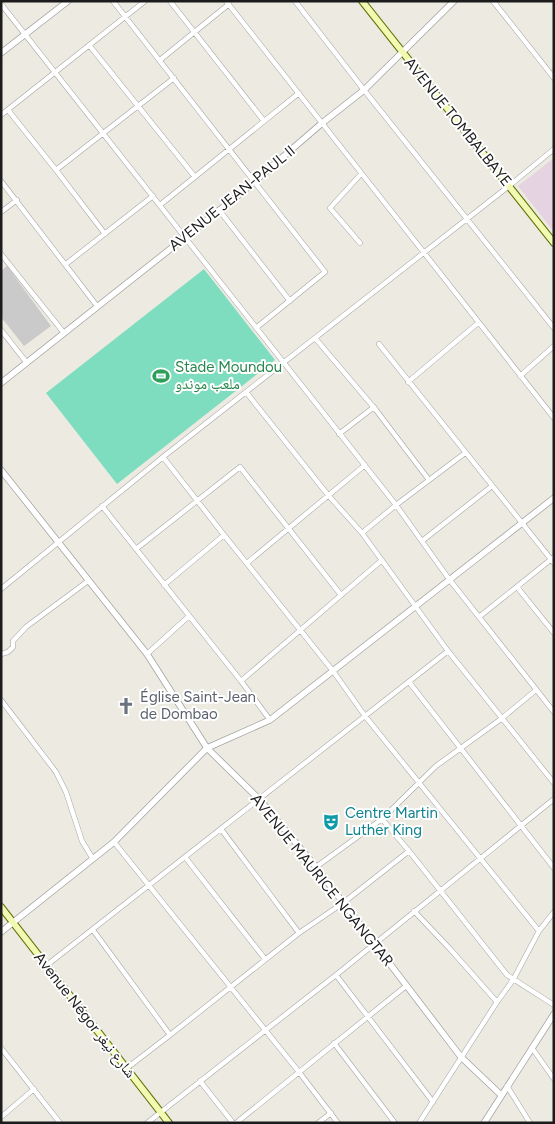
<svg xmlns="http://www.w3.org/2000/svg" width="555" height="1124" font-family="Figtree,'Noto Naskh Arabic',sans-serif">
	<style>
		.industrial { fill: #e6d3e1 }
		.religious { fill: #cacaca }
		.pitch { fill: #7eddbf }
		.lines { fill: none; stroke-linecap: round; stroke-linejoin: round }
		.minor-casing { stroke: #a3a3a3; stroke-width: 5.5 }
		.tertiary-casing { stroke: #a3a3a3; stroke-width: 7 }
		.secondary-casing { stroke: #5e7104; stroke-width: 8 }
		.minor { stroke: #fff; stroke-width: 4.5 }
		.tertiary { stroke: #fff; stroke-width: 5.5 }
		.secondary { stroke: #f1f9b3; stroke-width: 6 }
		.labels { text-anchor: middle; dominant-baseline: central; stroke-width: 4; stroke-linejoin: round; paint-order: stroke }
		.street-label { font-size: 15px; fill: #1c1c1c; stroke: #fff }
		.leisure-label { font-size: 15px; fill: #27864d; stroke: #fff; text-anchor: start }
		.worship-label { font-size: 15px; fill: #5b616d; stroke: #fff; text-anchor: start }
		.culture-label { font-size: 15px; fill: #0d838f; stroke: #fff; text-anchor: start }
	</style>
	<rect width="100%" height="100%" fill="#edeae1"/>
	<path class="industrial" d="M 554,158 L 554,232 L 518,186 Z"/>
	<path class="religious" d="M 7,266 L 51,326 L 24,346 L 1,317 L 1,271 Z"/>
	<path class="pitch" d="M 204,269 L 275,360 L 117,484 L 46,393 Z"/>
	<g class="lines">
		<g class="minor-casing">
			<path id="minor" d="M 113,1 L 325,272 L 256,328
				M 170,1 L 264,121
				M 226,1 L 554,418
				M 295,1 L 364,90 L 554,328
				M 493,1 L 554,78
				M 1,4 L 396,505 L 449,579 L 554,712
				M 89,45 L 195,177
				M 160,60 L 229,4
				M 8,110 L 56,170 L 105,234
				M 1,115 L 145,1
				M 56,170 L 174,78
				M 1,181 L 97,306
				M 160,205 L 299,93
				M 219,210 L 290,301
				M 1,212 L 17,200
				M 360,243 L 330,208 L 361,174
				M 1,254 L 64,333
				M 66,264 L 153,196
				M 1,330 L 27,363
				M 315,338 L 376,410 L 429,480
				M 379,344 L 554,563
				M 520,376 L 554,346
				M 408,382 L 478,323
				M 246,392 L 328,495 L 362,533 L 448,651 L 554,783
				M 339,434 L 374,407
				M 163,457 L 224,535 L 333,671 L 365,716 L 539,931
				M 102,506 L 241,681 L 270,720
				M 362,533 L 396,505 L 465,453
				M 422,541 L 492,486
				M 136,549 L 240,467 L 341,595
				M 247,563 L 365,465
				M 164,585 L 224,535
				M 517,587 L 554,633
				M 1,589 L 163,457 L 509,186 L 554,149
				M 479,617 L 554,557
				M 1,654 L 8,652 L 13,647 L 13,641 L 26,627 L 88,581
				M 147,654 L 189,616
				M 241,681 L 382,560
				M 409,682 L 554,868
				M 1,700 L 56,772 L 66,792 L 82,841 L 93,859
				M 382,819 L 409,851 L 507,975 L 554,1005
				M 221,829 L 299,933
				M 114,842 L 299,1072 L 338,1123
				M 185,857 L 265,959
				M 316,867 L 382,819 L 436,766 L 501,719 L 536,690
				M 414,911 L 451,950 L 497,1002
				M 93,930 L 170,1035 L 127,1068
				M 47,965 L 448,651
				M 336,975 L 433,1102
				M 170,1035 L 299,933 L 343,903 L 409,851
				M 334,1043 L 395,1123
				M 1,1048 L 60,1123
				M 532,1048 L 554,1079
				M 200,1081 L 233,1123
				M 507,1086 L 530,1123
				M 1,1117 L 34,1089
				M 147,1123 L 336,975 L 554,799
				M 236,1123 L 406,986
				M 318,1123 L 331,1113
				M 419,1123 L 497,1002 L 513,980 L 539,931 L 554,912"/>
		</g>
		<g class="tertiary-casing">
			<path id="tertiary" d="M 1,53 L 68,1
				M 1,383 L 241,193 L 321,124 L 364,90 L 454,1
				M 1,470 L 147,654 L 207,748 L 259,799 L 316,867 L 461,1057 L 501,1095
				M 1,932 L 114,842 L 207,748 L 270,720 L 554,498
				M 484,1123 L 554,1014"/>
		</g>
		<g class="secondary-casing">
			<path id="secondary" d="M 362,1 L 554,243
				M 1,907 L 169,1123"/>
		</g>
		<use href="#minor" class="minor"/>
		<use href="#tertiary" class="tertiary"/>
		<use href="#secondary" class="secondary"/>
	</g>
	<defs>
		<g id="stadium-bare" transform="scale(1.35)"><path d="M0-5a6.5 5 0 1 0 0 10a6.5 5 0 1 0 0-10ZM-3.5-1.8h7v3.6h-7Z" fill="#2e9e5b" stroke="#fff" stroke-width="2.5" paint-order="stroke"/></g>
		<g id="church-bare" transform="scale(1.35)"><path d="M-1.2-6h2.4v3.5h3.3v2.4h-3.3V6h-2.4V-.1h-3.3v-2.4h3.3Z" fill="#6b7280" stroke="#fff" stroke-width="2.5" paint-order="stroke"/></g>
		<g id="theatre-bare" transform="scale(1.35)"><path d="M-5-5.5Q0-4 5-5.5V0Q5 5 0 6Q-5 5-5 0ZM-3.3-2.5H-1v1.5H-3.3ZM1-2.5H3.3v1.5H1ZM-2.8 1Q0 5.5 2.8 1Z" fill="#0f9aa8" stroke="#fff" stroke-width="2.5" paint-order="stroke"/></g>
	</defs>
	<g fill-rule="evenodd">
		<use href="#stadium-bare" x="161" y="376"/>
		<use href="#church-bare" x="126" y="706"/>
		<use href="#theatre-bare" x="331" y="822"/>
	</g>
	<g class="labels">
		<g class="street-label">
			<text transform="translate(458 122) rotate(51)">AVENUE TOMBALBAYE</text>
			<text transform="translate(232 198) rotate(-39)">AVENUE JEAN-PAUL II</text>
			<text transform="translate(322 880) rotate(51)">AVENUE MAURICE NGANGTAR</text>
			<text transform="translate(85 1015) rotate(52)">Avenue Négor شارع نيغر</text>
		</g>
		<g class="leisure-label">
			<text x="175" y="367">Stade Moundou<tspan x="175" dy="17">ملعب موندو</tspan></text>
		</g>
		<g class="worship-label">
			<text x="140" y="697">Église Saint-Jean<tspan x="140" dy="17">de Dombao</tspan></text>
		</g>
		<g class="culture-label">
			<text x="345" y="813">Centre Martin<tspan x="345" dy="17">Luther King</tspan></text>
		</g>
	</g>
	<rect width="555" height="1124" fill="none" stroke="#1c1c1c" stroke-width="5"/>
</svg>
